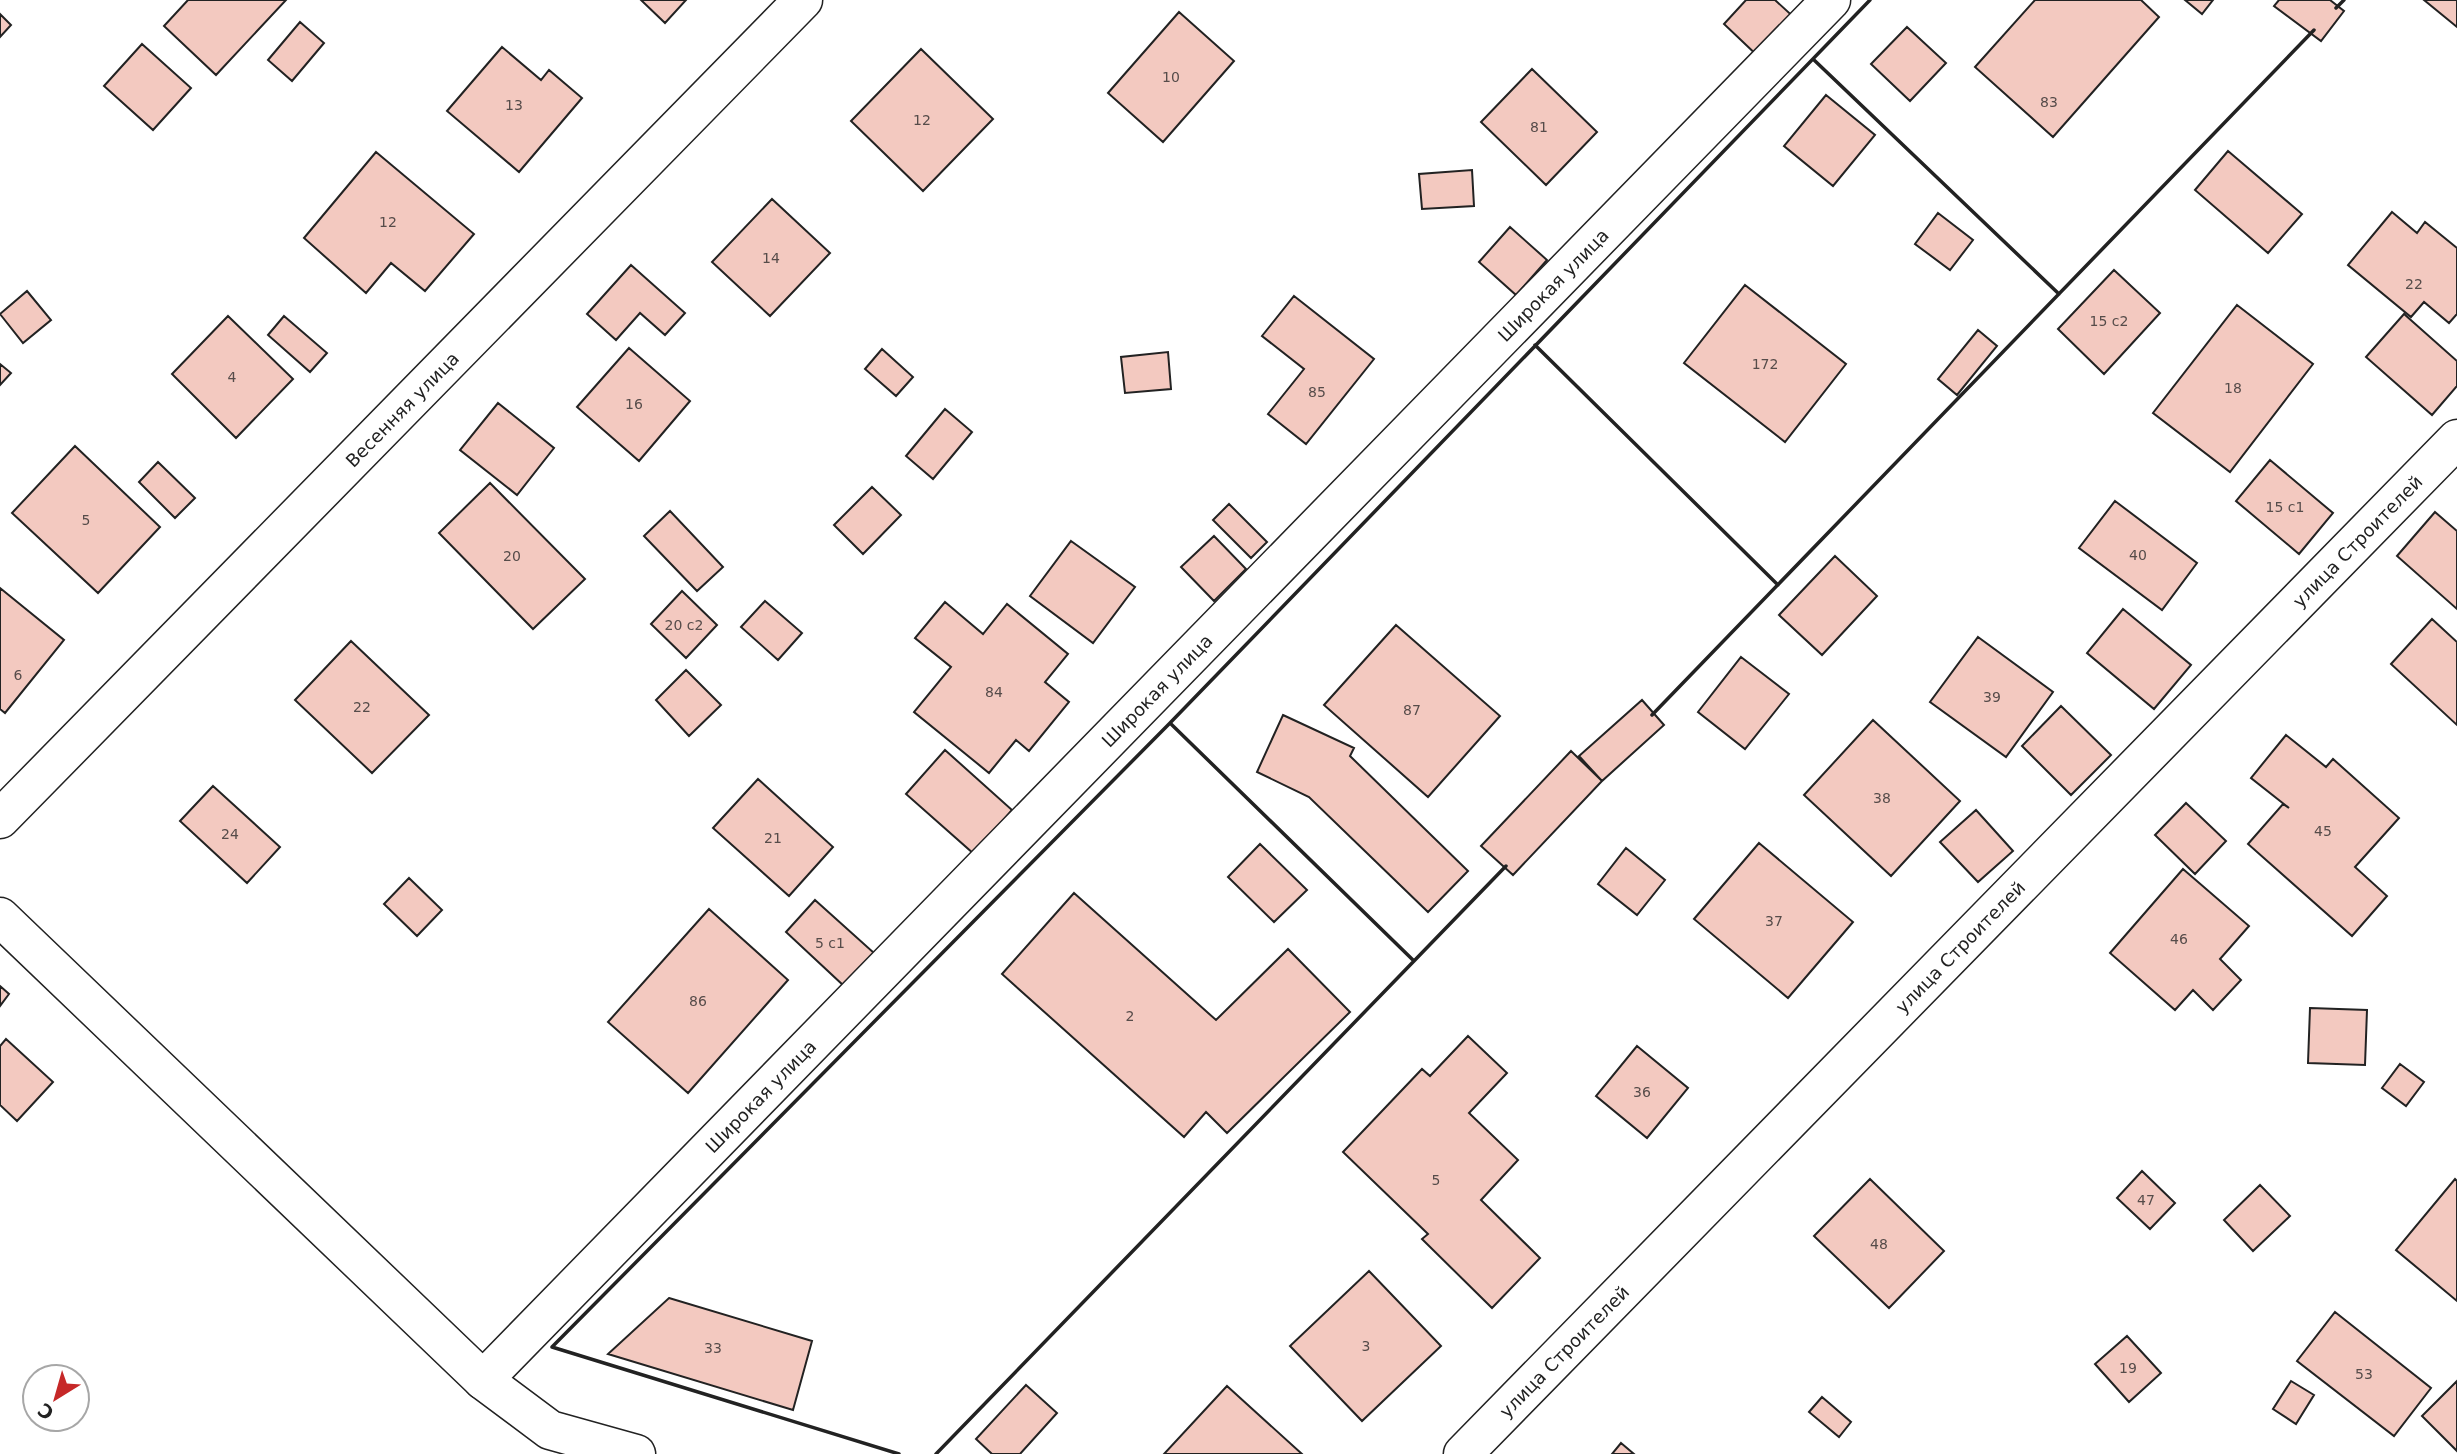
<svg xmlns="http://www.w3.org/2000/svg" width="2457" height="1454" font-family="'DejaVu Sans',sans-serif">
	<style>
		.building { fill: #f3c9c0; stroke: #222; stroke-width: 2 }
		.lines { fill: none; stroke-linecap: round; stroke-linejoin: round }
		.street-casing { stroke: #222; stroke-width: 41 }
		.street { stroke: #fff; stroke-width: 38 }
		.wall { stroke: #222; stroke-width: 3.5 }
		.labels { text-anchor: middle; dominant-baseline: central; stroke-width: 5; stroke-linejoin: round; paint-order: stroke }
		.number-label { font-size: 14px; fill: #564c4a }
		.street-label { font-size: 18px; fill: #222; stroke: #fff }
	</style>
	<rect width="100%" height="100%" fill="#fff"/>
	<path class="building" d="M 188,0 L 286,0 L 216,75 L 164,26 Z
		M 641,0 L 686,0 L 665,23 Z
		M 1746,0 L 1775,0 L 1798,21 L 1762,60 L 1724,24 Z
		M 2035,0 L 2141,0 L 2159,17 L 2053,137 L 1975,67 Z
		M 2185,0 L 2213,0 L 2202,14 Z
		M 2279,0 L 2330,0 L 2344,11 L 2321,41 L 2274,6 Z
		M 2424,0 L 2457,0 L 2457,27 Z
		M 1179,12 L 1234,61 L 1163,142 L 1108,93 Z
		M 0,14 L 11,25 L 0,37 Z
		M 300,22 L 324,43 L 292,81 L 268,60 Z
		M 1907,27 L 1946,63 L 1910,101 L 1871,64 Z
		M 142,44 L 191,88 L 153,130 L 104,86 Z
		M 502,47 L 541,80 L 549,70 L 582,98 L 519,172 L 447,111 Z
		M 921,49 L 993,119 L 923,191 L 851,121 Z
		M 1532,69 L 1597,132 L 1546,185 L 1481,122 Z
		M 1826,95 L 1875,135 L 1833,186 L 1784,146 Z
		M 2228,151 L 2302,214 L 2268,253 L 2195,190 Z
		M 376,152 L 474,234 L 425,291 L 391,263 L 366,293 L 304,238 Z
		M 1472,170 L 1474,206 L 1422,209 L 1419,174 Z
		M 772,199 L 830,253 L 770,316 L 712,262 Z
		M 2392,212 L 2417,233 L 2425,222 L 2457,248 L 2457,314 L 2449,323 L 2424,302 L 2411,317 L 2348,265 Z
		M 1938,213 L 1973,240 L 1950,270 L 1915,244 Z
		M 1510,227 L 1547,260 L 1516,295 L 1479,262 Z
		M 631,265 L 685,313 L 665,335 L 640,313 L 616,340 L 587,314 Z
		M 2114,270 L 2160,313 L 2104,374 L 2058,329 Z
		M 1745,285 L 1846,364 L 1785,442 L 1684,363 Z
		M 27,291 L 51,320 L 23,343 L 0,314 Z
		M 1294,296 L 1374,359 L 1306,444 L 1268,414 L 1304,369 L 1262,336 Z
		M 2237,305 L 2313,364 L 2230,472 L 2153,413 Z
		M 2404,314 L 2457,361 L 2457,386 L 2432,415 L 2366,357 Z
		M 228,316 L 293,379 L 236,438 L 172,374 Z
		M 284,316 L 327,353 L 310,372 L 268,335 Z
		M 1978,330 L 1997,346 L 1957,395 L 1938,379 Z
		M 629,348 L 690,401 L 639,461 L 577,407 Z
		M 882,349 L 913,377 L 896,396 L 865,369 Z
		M 1168,352 L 1171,389 L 1125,393 L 1121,357 Z
		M 0,364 L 11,373 L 0,385 Z
		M 498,403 L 554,448 L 517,495 L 460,450 Z
		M 945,409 L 972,432 L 933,479 L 906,456 Z
		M 75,446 L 160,527 L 98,593 L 12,513 Z
		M 2270,460 L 2333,513 L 2299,554 L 2236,501 Z
		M 158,462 L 195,498 L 175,518 L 139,482 Z
		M 490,483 L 585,579 L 533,629 L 439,533 Z
		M 872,487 L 901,515 L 863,554 L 834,525 Z
		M 2115,501 L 2197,563 L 2162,610 L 2079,548 Z
		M 1229,504 L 1267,542 L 1251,558 L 1213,520 Z
		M 670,511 L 723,567 L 697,591 L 644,536 Z
		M 2435,512 L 2457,531 L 2457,609 L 2397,556 Z
		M 1214,536 L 1246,569 L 1214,601 L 1181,567 Z
		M 1071,541 L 1135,587 L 1093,643 L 1030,596 Z
		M 1835,556 L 1877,596 L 1822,655 L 1779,615 Z
		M 0,588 L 64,640 L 5,713 L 0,709 Z
		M 682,591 L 717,625 L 686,658 L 651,624 Z
		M 765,601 L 802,633 L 778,660 L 741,627 Z
		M 945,602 L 983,634 L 1007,604 L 1068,654 L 1045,682 L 1069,702 L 1029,751 L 1016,740 L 989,773 L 914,712 L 951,667 L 915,638 Z
		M 2123,609 L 2191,665 L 2154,709 L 2087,653 Z
		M 2432,619 L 2457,642 L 2457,725 L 2391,664 Z
		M 1396,625 L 1500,716 L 1428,797 L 1324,705 Z
		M 1978,637 L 2053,692 L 2006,757 L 1930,702 Z
		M 351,641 L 429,715 L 372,773 L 295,700 Z
		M 1741,657 L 1789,694 L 1745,749 L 1698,712 Z
		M 686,670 L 721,705 L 689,736 L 656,700 Z
		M 1642,700 L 1664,725 L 1602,781 L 1579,756 Z
		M 2061,706 L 2111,755 L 2071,795 L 2022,746 Z
		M 1283,715 L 1354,748 L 1350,756 L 1468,871 L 1428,912 L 1309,797 L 1257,772 Z
		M 1873,720 L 1960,801 L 1891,876 L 1804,795 Z
		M 2286,735 L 2326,767 L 2333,759 L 2399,818 L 2355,867 L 2387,896 L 2352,936 L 2248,844 L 2283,804 L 2289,808 L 2251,778 Z
		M 945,750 L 1012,810 L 974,854 L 906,794 Z
		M 1571,751 L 1602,781 L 1513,875 L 1481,846 Z
		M 758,779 L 833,847 L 789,896 L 713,828 Z
		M 213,786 L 280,847 L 247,883 L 180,821 Z
		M 2186,803 L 2226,841 L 2195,874 L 2155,835 Z
		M 1976,810 L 2013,851 L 1978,882 L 1940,842 Z
		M 1759,843 L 1853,922 L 1788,998 L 1694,919 Z
		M 1260,844 L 1307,890 L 1274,922 L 1228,877 Z
		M 1626,848 L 1665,880 L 1637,915 L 1598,884 Z
		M 2183,869 L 2249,926 L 2220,959 L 2241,980 L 2213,1010 L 2193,990 L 2175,1010 L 2110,953 Z
		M 409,878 L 442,910 L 417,936 L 384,904 Z
		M 1074,893 L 1216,1020 L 1288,949 L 1350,1012 L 1227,1133 L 1206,1112 L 1184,1137 L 1002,974 Z
		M 815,900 L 874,953 L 844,986 L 786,932 Z
		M 709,909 L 788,980 L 688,1093 L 608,1022 Z
		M 0,986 L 9,994 L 0,1006 Z
		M 2310,1008 L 2367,1010 L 2365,1065 L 2308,1063 Z
		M 1468,1036 L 1507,1073 L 1469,1113 L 1518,1160 L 1481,1200 L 1540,1258 L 1492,1308 L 1422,1239 L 1428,1234 L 1343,1152 L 1422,1069 L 1430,1076 Z
		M 6,1039 L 53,1082 L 17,1121 L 0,1105 L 0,1046 Z
		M 1637,1046 L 1688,1088 L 1647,1138 L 1596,1096 Z
		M 2400,1064 L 2424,1082 L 2406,1106 L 2382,1088 Z
		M 2142,1171 L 2175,1203 L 2150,1229 L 2117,1198 Z
		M 1870,1179 L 1944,1251 L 1889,1308 L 1814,1236 Z
		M 2455,1179 L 2457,1181 L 2457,1301 L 2396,1250 Z
		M 2260,1185 L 2290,1216 L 2253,1251 L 2224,1220 Z
		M 1369,1271 L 1441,1346 L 1362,1421 L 1290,1346 Z
		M 669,1298 L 812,1341 L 793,1410 L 608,1354 Z
		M 2335,1312 L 2431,1388 L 2394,1436 L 2297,1361 Z
		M 2127,1336 L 2161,1373 L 2129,1402 L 2095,1364 Z
		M 2291,1381 L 2314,1395 L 2296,1424 L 2273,1409 Z
		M 2457,1381 L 2457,1451 L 2422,1416 Z
		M 1026,1385 L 1057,1413 L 1020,1454 L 992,1454 L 976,1439 Z
		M 1227,1386 L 1302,1454 L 1164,1454 Z
		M 1822,1397 L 1851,1422 L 1839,1437 L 1809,1412 Z
		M 1621,1443 L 1634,1454 L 1612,1454 Z"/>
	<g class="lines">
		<g class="street-casing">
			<g id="street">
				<path id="s1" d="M 0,819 L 803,0"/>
				<path d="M 0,917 L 483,1380 L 550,1430 L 636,1454"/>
				<path id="s2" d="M 483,1380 L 1831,0"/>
				<path id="s3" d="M 1463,1454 L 2457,439"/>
			</g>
		</g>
		<use href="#street" class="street"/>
		<path class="wall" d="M 2336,8 L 2344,0
			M 1813,59 L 2059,294
			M 1535,345 L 1778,585
			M 1652,715 L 2314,30
			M 1170,723 L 1870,0
			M 1414,961 L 1506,866
			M 899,1454 L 552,1347 L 1170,723 L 1414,961 L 936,1454"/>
	</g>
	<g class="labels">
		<g class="number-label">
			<text x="1171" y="77">10</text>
			<text x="2049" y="102">83</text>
			<text x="514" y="105">13</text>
			<text x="922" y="120">12</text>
			<text x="1539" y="127">81</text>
			<text x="388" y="222">12</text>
			<text x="771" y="258">14</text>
			<text x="2414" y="284">22</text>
			<text x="2109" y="321">15 с2</text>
			<text x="1765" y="364">172</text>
			<text x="232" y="377">4</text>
			<text x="2233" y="388">18</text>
			<text x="1317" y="392">85</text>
			<text x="634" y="404">16</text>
			<text x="2285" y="507">15 с1</text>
			<text x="86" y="520">5</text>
			<text x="2138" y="555">40</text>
			<text x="512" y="556">20</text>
			<text x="684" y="625">20 с2</text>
			<text x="18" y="675">6</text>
			<text x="994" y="692">84</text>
			<text x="1992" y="697">39</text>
			<text x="362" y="707">22</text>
			<text x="1412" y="710">87</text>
			<text x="1882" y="798">38</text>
			<text x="2323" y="831">45</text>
			<text x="230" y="834">24</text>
			<text x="773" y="838">21</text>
			<text x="1774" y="921">37</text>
			<text x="2179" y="939">46</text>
			<text x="830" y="943">5 с1</text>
			<text x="698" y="1001">86</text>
			<text x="1130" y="1016">2</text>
			<text x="1642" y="1092">36</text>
			<text x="1436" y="1180">5</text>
			<text x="2146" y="1200">47</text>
			<text x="1879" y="1244">48</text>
			<text x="1366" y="1346">3</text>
			<text x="713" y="1348">33</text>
			<text x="2128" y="1368">19</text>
			<text x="2364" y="1374">53</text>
		</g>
		<g class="street-label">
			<text stroke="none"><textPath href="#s2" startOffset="1531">Широкая улица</textPath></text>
			<text stroke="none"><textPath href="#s1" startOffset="574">Весенняя улица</textPath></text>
			<text stroke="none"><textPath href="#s3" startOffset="1278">улица Строителей</textPath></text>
			<text stroke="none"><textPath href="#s2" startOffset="964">Широкая улица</textPath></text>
			<text stroke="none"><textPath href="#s3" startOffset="710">улица Строителей</textPath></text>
			<text stroke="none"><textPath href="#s2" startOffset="397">Широкая улица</textPath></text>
			<text stroke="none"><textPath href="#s3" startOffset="144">улица Строителей</textPath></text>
		</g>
	</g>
	<g transform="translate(56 1398) rotate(217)"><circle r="33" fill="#ffffff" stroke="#a7a7a7" stroke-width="2"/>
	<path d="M0-5L12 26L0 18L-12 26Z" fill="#c62828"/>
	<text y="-10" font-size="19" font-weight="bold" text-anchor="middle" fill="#222222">С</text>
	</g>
</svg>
